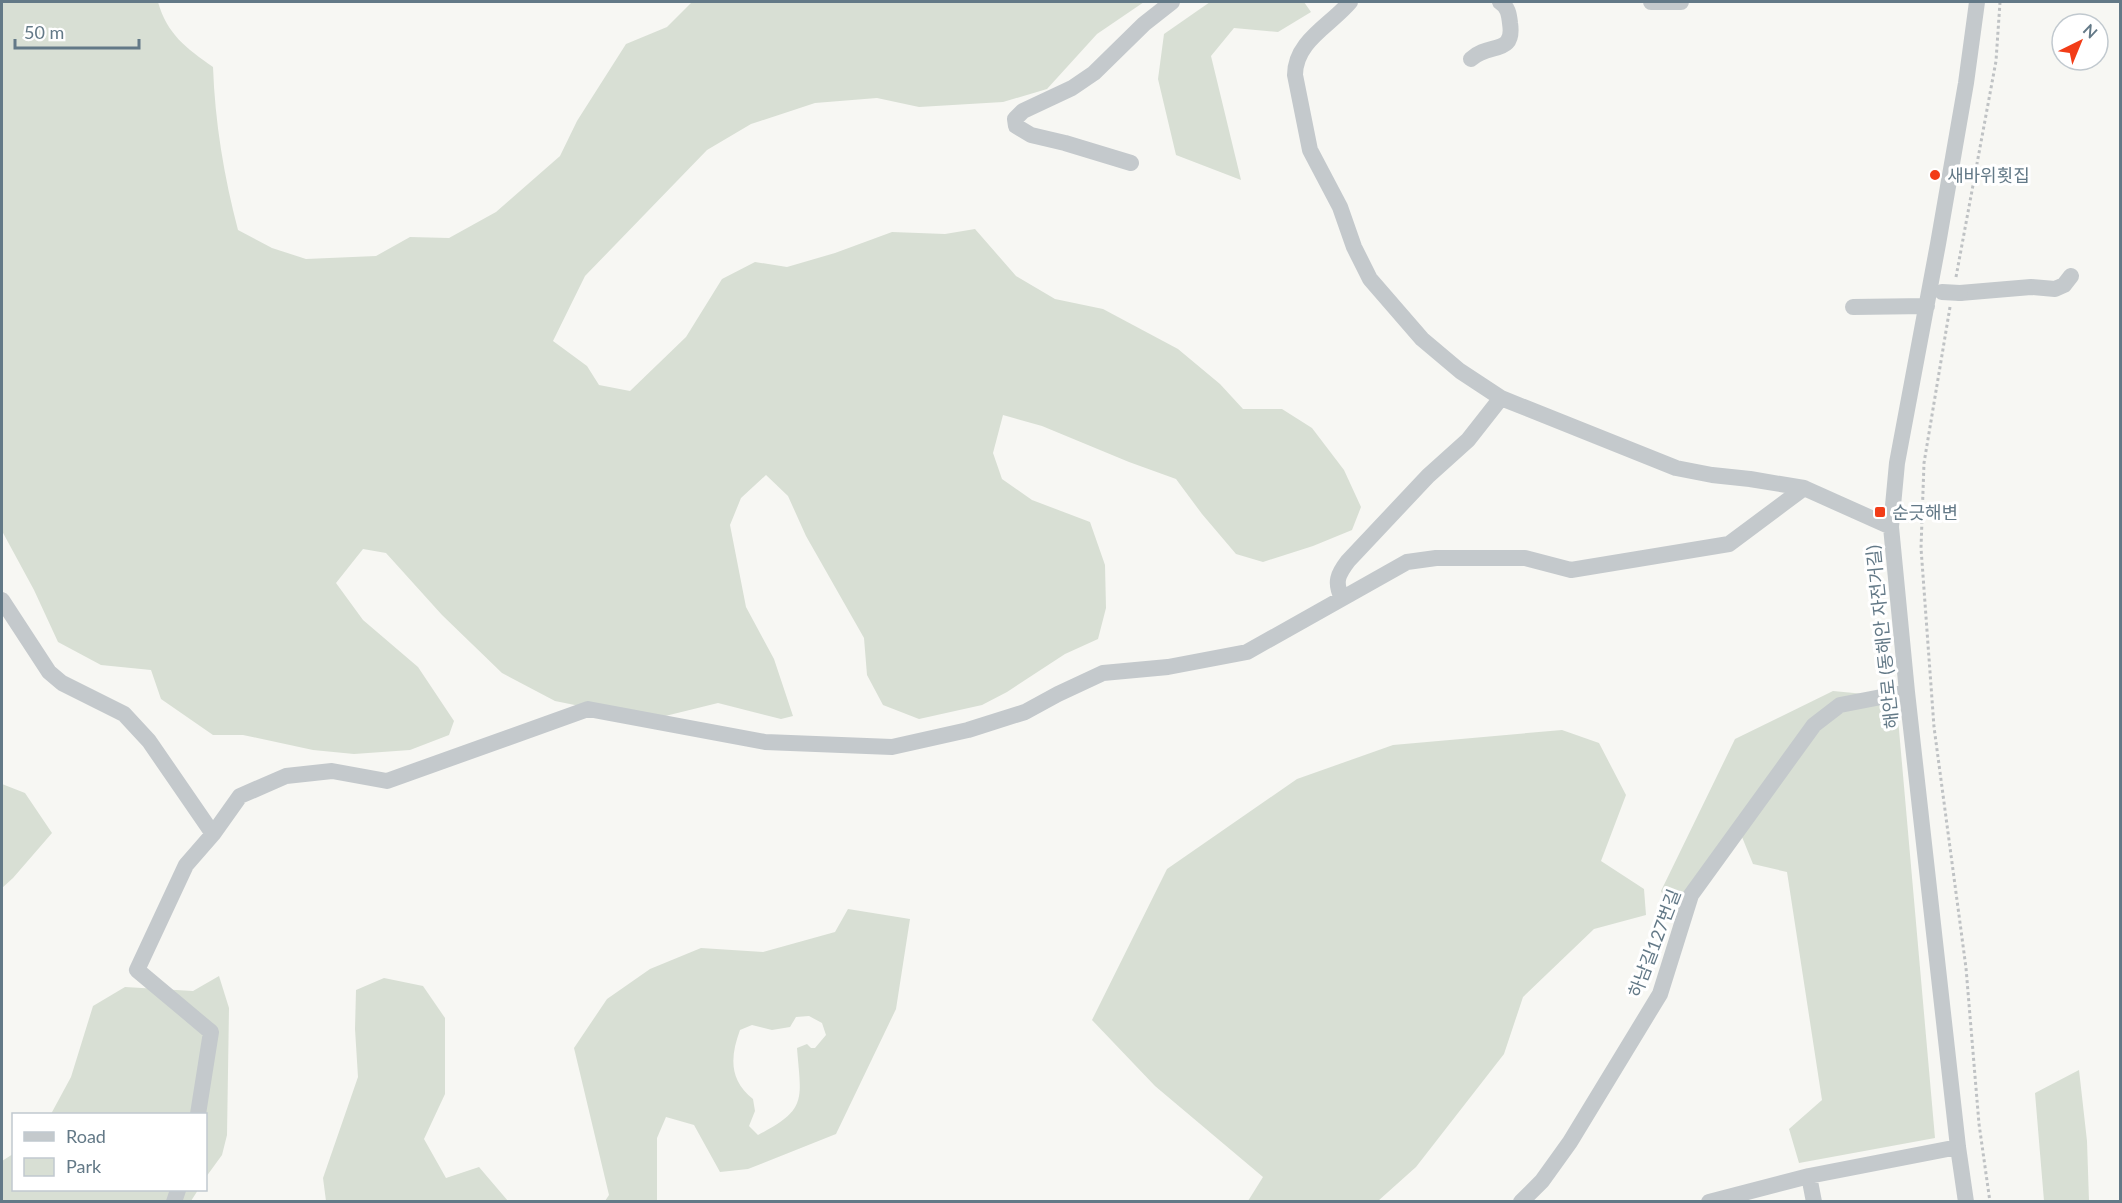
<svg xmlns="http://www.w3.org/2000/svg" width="2122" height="1203" font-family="Lato,'Noto Sans KR',sans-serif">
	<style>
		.green { fill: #d8dfd4; fill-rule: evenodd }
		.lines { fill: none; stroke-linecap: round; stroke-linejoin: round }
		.path { stroke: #bfc2c4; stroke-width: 3; stroke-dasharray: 3 3; stroke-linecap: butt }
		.minor { stroke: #c4c9cc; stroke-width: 16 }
		.minor-bridge { stroke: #c4c9cc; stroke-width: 16 }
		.poi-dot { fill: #f23c17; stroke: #fff; stroke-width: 2 }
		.labels { text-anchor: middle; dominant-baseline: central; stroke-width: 6; stroke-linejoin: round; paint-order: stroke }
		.poi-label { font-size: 18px; fill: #637987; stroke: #fff; text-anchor: start }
		.street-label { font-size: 18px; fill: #637987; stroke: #fff }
	</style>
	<rect width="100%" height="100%" fill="#f7f7f3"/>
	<path class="green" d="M 2,2 L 158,2 C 167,34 186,48 213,67 C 215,123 224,176 238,230 L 272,248 L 306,259 L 376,256 L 410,237 L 449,238 L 496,212 L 560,156 L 577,121 L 626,44 L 667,27 L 692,2 L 1144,2 L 1097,34 L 1047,89 L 1003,102 L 919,107 L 877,98 L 815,103 L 751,124 L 707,150 L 585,276 L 553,341 L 587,366 L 599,385 L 630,391 L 686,337 L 722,279 L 755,262 L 787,267 L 835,253 L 892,232 L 945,234 L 975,229 L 1016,276 L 1055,299 L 1103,309 L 1178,349 L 1220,384 L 1243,409 L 1282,409 L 1312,428 L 1344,470 L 1361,507 L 1352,530 L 1313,546 L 1263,562 L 1236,554 L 1202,514 L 1176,479 L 1129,462 L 1042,426 L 1003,415 L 993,453 L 1002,479 L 1032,500 L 1090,522 L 1105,565 L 1106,608 L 1098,639 L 1065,654 L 1007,692 L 982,705 L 919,719 L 883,705 L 867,675 L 864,638 L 806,536 L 788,496 L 766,475 L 741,498 L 730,525 L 746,607 L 774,659 L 793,716 L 781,719 L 718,703 L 649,720 L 555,701 L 502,673 L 442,615 L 386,553 L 363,549 L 336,583 L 363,620 L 418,667 L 454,721 L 449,735 L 410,750 L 354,754 L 313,750 L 243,735 L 213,735 L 161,699 L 151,670 L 101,665 L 58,642 L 34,590 L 2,531 Z
		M 1210,2 L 1304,2 L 1311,12 L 1278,32 L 1234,28 L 1211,56 L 1241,180 L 1176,155 L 1158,79 L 1164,34 Z
		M 1833,691 L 1875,695 L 1897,707 L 1935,1138 L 1799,1163 L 1789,1129 L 1822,1100 L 1787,872 L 1753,864 L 1740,832 L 1691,895 L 1670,911 L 1661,891 L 1735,739 Z
		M 1562,730 L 1599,743 L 1626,795 L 1601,861 L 1644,889 L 1646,915 L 1594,929 L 1523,997 L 1504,1054 L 1416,1167 L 1378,1201 L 1248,1201 L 1263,1177 L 1155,1086 L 1092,1020 L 1167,869 L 1297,779 L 1393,745 Z
		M 2,784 L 25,793 L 52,833 L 13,878 L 2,888 Z
		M 848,909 L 910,919 L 896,1009 L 836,1134 L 748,1169 L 720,1172 L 694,1125 L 666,1117 L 657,1138 L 657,1201 L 605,1201 L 609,1195 L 574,1048 L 607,999 L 650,969 L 701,948 L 763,952 L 835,932 ZM 809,1016 L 822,1023 L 826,1035 L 815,1048 L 811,1048 L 807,1044 L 797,1048 C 801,1100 808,1109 758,1135 L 749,1126 L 755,1111 L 753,1099 C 729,1080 730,1057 740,1030 L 752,1025 L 772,1030 L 790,1027 L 796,1017 Z
		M 219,976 L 229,1008 L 227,1135 L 222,1155 L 206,1177 L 206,1114 L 51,1114 L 71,1077 L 93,1006 L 125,987 L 193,991 Z
		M 384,978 L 423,986 L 445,1018 L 445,1094 L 424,1139 L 446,1178 L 479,1167 L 508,1201 L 326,1201 L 323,1178 L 358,1077 L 355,1029 L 356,990 Z
		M 2079,1070 L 2087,1141 L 2089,1201 L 2044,1201 L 2035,1093 Z
		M 13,1154 L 14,1190 L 198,1190 L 191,1201 L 2,1201 L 2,1161 Z"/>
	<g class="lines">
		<path class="path" d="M 1956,277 L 1996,61 L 2000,2
			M 1950,307 L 1924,463 L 1921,548 L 1934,727 L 1966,968 L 1979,1124 L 1990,1202"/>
		<path class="minor" d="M 1350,2 C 1331,25 1295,41 1295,75 L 1310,150 L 1340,207 L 1354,247 L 1370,279 L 1422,339 L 1460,371 L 1501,398
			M 1651,2 L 1681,2
			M 1471,59 C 1489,42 1515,56 1510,23 C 1509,14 1508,7 1500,2
			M 1131,163 L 1065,143 L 1031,135 L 1016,126 L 1015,119 L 1023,111 L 1072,88 L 1094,73 L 1144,24 L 1172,2
			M 1960,293 L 2031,287 L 2055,289 L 2064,285 L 2071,276
			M 1853,307 L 1927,306
			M 1342,598 C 1334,582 1338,574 1348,561 L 1428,476 L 1468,440 L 1501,398 L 1676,468 L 1712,475 L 1750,479 L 1804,488
			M 2,600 L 49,672 L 62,683 L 124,714 L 149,741 L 213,834
			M 198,1114 L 211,1032 L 137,970 L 186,865 L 213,834 L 240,796 L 286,776 L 332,771 L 387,781 L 588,709 L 765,742 L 892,747 L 968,730 L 1025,712 L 1058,694 L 1103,673 L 1168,667 L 1247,652 L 1407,562 L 1436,558 L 1525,558 L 1571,570 L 1729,544 L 1804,488 L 1891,527
			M 1809,1176 L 1814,1202
			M 174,1202 L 178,1190
			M 1521,1202 L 1542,1181 L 1570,1142 L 1660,994 L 1691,895 L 1814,725 L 1840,705 L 1907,692
			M 1709,1202 L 1809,1176 L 1958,1147
			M 1966,1202 L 1958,1147 L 1907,692 L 1891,527 L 1897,463 L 1938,244 L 1966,83 L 1977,2"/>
		<path class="minor-bridge" d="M 1942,292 L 1960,293"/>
	</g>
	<g class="poi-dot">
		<circle cx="1935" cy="175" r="6"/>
		<rect x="1874" y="506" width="12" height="12" rx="3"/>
	</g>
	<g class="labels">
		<g class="poi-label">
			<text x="1947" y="175">새바위횟집</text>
			<text x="1892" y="512">순긋해변</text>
		</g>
		<g class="street-label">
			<text transform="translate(1882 637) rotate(-96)">해안로 (동해안 자전거길)</text>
			<text transform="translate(1654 943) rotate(-69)">하남길127번길</text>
		</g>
	</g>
	<rect width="2122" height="1203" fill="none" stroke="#637987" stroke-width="6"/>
	<rect x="12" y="1113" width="195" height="78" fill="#ffffff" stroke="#c1c9cf" stroke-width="1.5"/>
	<rect x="24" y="1132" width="30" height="9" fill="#c4c9cc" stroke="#c1c9cf" stroke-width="1.5"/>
	<text x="66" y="1143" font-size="18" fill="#637987">Road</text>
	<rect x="24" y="1158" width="30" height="18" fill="#d8dfd4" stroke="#c1c9cf" stroke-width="1.5"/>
	<text x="66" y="1173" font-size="18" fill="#637987">Park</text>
	<g transform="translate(2080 42) rotate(43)"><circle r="28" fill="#ffffff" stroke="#c1c9cf" stroke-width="1.5"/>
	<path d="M0-4.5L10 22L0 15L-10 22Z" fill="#f23c17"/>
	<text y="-9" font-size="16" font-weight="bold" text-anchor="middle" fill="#637987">N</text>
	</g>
	<path d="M15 39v9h124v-9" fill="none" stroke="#637987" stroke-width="3"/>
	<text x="24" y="39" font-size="18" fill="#637987" stroke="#ffffff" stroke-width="4.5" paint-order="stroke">50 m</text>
</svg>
